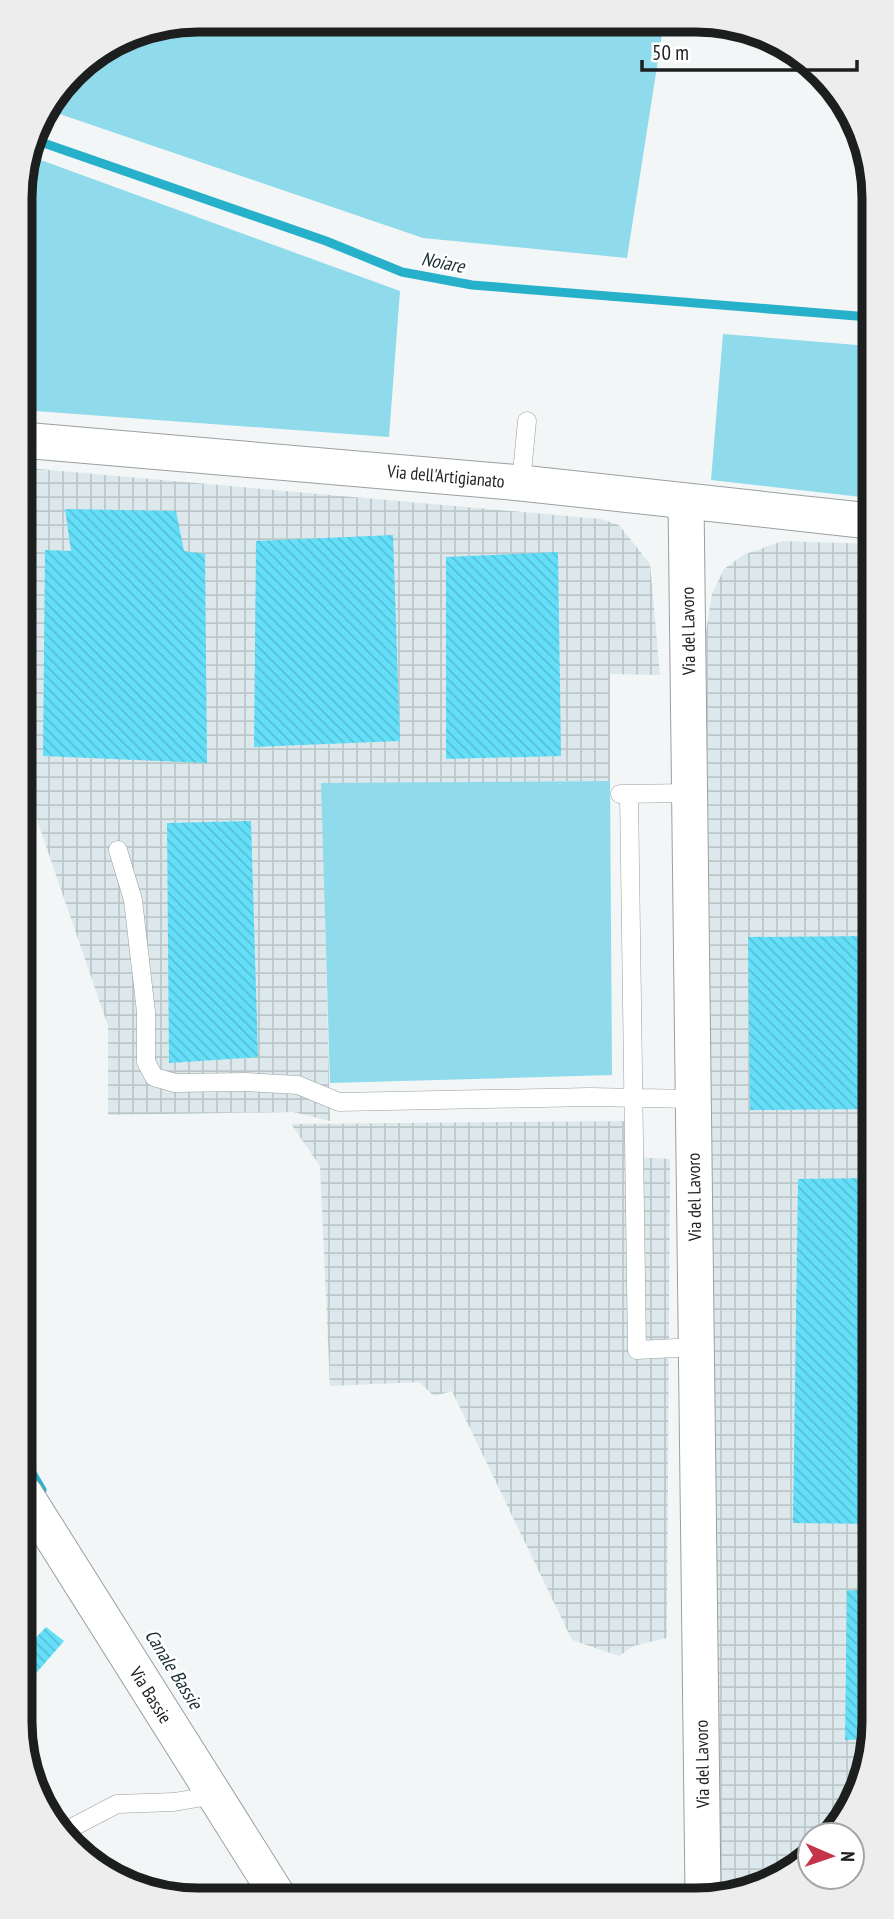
<svg xmlns="http://www.w3.org/2000/svg" width="894" height="1919" font-family="'PT Sans Narrow',sans-serif">
	<style>
		.industrial { fill: url(#industrial-grid) }
		.grass { fill: #8fdaeb }
		.lines { fill: none; stroke-linecap: round; stroke-linejoin: round }
		.stream { stroke: #27b0c9; stroke-width: 9 }
		.building { fill: url(#building-back-hatch) }
		.service-casing { stroke: #9b9f9f; stroke-width: 19 }
		.minor-casing { stroke: #9b9f9f; stroke-width: 37 }
		.service { stroke: #fff; stroke-width: 18 }
		.minor { stroke: #fff; stroke-width: 35 }
		.labels { text-anchor: middle; dominant-baseline: central; stroke-width: 5; stroke-linejoin: round; paint-order: stroke }
		.street-label { font-size: 18px; fill: #1d1f1f; stroke: #fff }
		.water-label { font-size: 19px; font-style: italic; fill: #1a2f34; stroke: #fff }
		.rim { fill: none; stroke: #1d1f1f; stroke-width: 9 }
	</style>
	<defs>
		<pattern id="industrial-grid" width="8" height="8" patternUnits="userSpaceOnUse" patternTransform="scale(1.75)"><rect width="8" height="8" fill="#dce8eb"/><path d="M0 4h8M4 0v8" fill="none" stroke="#bcc7c9"/></pattern>
		<pattern id="building-back-hatch" width="6" height="6" patternUnits="userSpaceOnUse" patternTransform="scale(1.75)"><rect width="6" height="6" fill="#64dff9"/><path d="M-1 5l2 2M0 0l6 6M5-1l2 2" fill="none" stroke="#56bfd5"/></pattern>
	</defs>
	<rect width="100%" height="100%" fill="#f2f6f7"/>
	<path class="industrial" d="M 27,468 L 601,519 L 619,525 L 650,564 L 660,675 L 610,674 L 610,781 L 322,784 L 330,1121 L 293,1112 L 108,1115 L 108,1026 L 25,785 L 23,784 L 22,532 L 24,526 Z
		M 783,541 L 870,544 L 874,1733 L 861,1789 L 833,1835 L 810,1835 L 810,1852 L 743,1894 L 721,1894 L 706,632 L 712,594 L 724,569 L 743,555 Z
		M 634,1121 L 633,1157 L 670,1159 L 667,1638 L 633,1646 L 619,1656 L 572,1640 L 452,1391 L 434,1396 L 419,1382 L 330,1386 L 320,1166 L 291,1124 Z"/>
	<path class="grass" d="M 198,19 L 664,22 L 627,258 L 423,238 L 45,109 L 80,64 L 130,33 Z
		M 27,155 L 400,291 L 389,437 L 21,410 L 21,175 Z
		M 723,334 L 869,346 L 870,498 L 711,480 Z
		M 610,781 L 612,1075 L 330,1083 L 321,783 Z"/>
	<g class="lines">
		<path class="stream" d="M 32,139 L 326,241 L 402,272 L 472,285 L 869,317
			M 25,1461 L 42,1490"/>
	</g>
	<path class="building" d="M 65,509 L 176,511 L 184,551 L 205,554 L 207,763 L 43,756 L 45,550 L 71,551 Z
		M 393,535 L 400,741 L 254,747 L 256,541 Z
		M 558,552 L 561,756 L 446,759 L 446,557 Z
		M 251,821 L 258,1057 L 169,1063 L 167,823 Z
		M 871,936 L 872,1109 L 750,1110 L 748,937 Z
		M 872,1178 L 874,1524 L 793,1523 L 798,1179 Z
		M 847,1590 L 874,1591 L 873,1739 L 845,1740 Z
		M 46,1627 L 64,1641 L 25,1686 L 25,1649 Z"/>
	<g class="lines">
		<g class="service-casing">
			<path id="service" d="M 521,483 L 527,421
				M 620,794 L 690,793
				M 629,794 L 637,1350 L 696,1347
				M 118,850 L 133,900 L 146,1012 L 146,1062 L 154,1077 L 175,1083 L 245,1082 L 298,1085 L 339,1102 L 590,1097 L 693,1099
				M 64,1829 L 71,1828 L 117,1804 L 174,1802 L 215,1795"/>
		</g>
		<g class="minor-casing">
			<path id="minor" d="M 22,440 L 521,483 L 870,521
				M 686,501 L 703,1894
				M 25,1494 L 278,1896"/>
		</g>
		<use href="#service" class="service"/>
		<use href="#minor" class="minor"/>
	</g>
	<g class="labels">
		<g class="street-label">
			<text transform="translate(446 476) rotate(5)">Via dell'Artigianato</text>
			<text transform="translate(688 631) rotate(-91)">Via del Lavoro</text>
			<text transform="translate(694 1197) rotate(-91)">Via del Lavoro</text>
			<text transform="translate(151 1695) rotate(58)">Via Bassie</text>
			<text transform="translate(702 1764) rotate(-91)">Via del Lavoro</text>
		</g>
		<g class="water-label">
			<text transform="translate(443 262) rotate(11)">Noiare</text>
			<text transform="translate(174 1669) rotate(58)">Canale Bassie</text>
		</g>
	</g>
	<path d="M0 0H894V1919H0ZM198 32H696A166 166 0 0 1 862 198V1722A166 166 0 0 1 696 1888H198A166 166 0 0 1 32 1722V198A166 166 0 0 1 198 32Z" fill="#ededed" fill-rule="evenodd"/>
	<path class="rim" d="M198 32H696A166 166 0 0 1 862 198V1722A166 166 0 0 1 696 1888H198A166 166 0 0 1 32 1722V198A166 166 0 0 1 198 32Z"/>
	<g transform="translate(831 1856) rotate(92)"><circle r="33" fill="#ffffff" stroke="#a5a5a5" stroke-width="2"/>
	<path d="M0-5L12 26L0 18L-12 26Z" fill="#c4344b"/>
	<text y="-10" font-size="19" font-weight="bold" text-anchor="middle" fill="#1d1f1f">N</text>
	</g>
	<path d="M642 60v10h215v-10" fill="none" stroke="#1d1f1f" stroke-width="3.5"/>
	<text x="652" y="60" font-size="21" fill="#1d1f1f" stroke="#ffffff" stroke-width="5" paint-order="stroke">50 m</text>
</svg>
